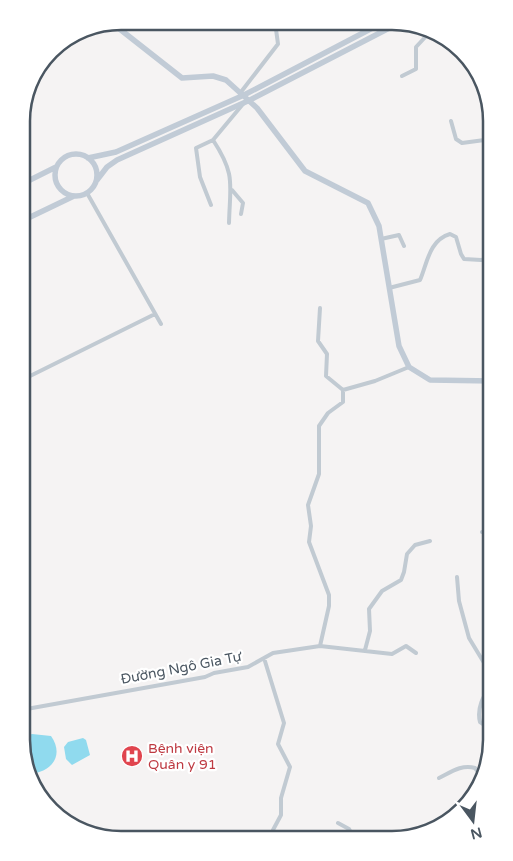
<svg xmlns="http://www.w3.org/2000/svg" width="513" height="861" font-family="'Varela Round',sans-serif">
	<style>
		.water { fill: #90daee }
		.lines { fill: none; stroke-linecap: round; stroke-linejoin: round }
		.street { stroke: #c1cad2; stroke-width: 4 }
		.secondary { stroke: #c1cbd6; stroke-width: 5.5 }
		.labels { text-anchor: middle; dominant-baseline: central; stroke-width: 4.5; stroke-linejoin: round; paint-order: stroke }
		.street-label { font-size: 14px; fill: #4a5661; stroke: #fff }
		.health-label { font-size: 14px; fill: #be3a42; stroke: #fff; text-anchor: start }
		.rim { fill: none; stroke: #4a5661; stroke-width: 2.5 }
	</style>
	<rect width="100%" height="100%" fill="#f5f3f3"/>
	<path class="water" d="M 32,734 L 51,736 C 65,756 51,773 28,774 L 21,738 Z
		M 83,738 L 86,740 L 90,755 L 72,765 L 66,759 L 64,747 L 68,742 Z"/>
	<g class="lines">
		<path class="street" d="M 402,76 L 416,69 L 416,47 L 430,32
			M 241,92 L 278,44 L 275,22
			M 451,121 L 456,139 L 462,143 L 492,139
			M 213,140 C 236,175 230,184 229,223
			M 232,190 L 243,203 L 241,214
			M 87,193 L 161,324
			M 211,205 L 200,177 L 196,148 L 213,140 L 243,104
			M 381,239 L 399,235 L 404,246
			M 389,288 L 420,280 C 427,264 429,240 450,234 L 456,237 L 461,254 L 464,259 L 481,260 L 492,258
			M 320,308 L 318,341 L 327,354 L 326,376 L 343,390
			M 22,380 L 155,314
			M 482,532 L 492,533
			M 457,577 L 459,601 L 469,638 L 492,676
			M 320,646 L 392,654 L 406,646 L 416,653
			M 365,650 L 370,631 L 369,609 L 382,591 L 401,580 L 404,572 L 407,554 L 415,545 L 430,541
			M 264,658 L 284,723 L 278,744 L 290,767 L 281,798 L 281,815 L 273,830 L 275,839
			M 21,710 L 205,677 L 214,673 L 248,667 L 273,653 L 320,646 L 329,606 L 329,595 L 309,542 L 311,526 L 308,505 L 319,474 L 319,426 L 328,413 L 343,402 L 343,390 L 375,381 L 409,367
			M 492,730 L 480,722 C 476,707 485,694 492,682
			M 439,778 C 451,772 462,764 475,768 L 481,776
			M 338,823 L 349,829 L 355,840"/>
		<path class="secondary" d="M 112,23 L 182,78 L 213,76 L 226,80 L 257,108 L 305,171 L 368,203 L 379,226 L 399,346 L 409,367 L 430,380 L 492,381
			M55 175a21 21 0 1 1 42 0a21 21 0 1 1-42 0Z
			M 88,158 L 116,152 L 244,95 L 382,23
			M 97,180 L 107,167 L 117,160 L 250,100 L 399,23
			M 22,184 L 56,167
			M 22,221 L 74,196"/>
	</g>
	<defs>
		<g id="hospital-disc" transform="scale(1.125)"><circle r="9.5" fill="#e0444e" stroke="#fff"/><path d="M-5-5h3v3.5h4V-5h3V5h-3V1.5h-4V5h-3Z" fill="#fff"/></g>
	</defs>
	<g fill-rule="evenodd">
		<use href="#hospital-disc" x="132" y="756"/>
	</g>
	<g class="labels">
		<g class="street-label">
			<text transform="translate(181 668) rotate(-11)">Đường Ngô Gia Tự</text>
		</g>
		<g class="health-label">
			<text x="148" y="748">Bệnh viện<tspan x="148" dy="16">Quân y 91</tspan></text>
		</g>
	</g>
	<path d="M0 0H513V861H0ZM121 30H392A91 91 0 0 1 483 121V740A91 91 0 0 1 392 831H121A91 91 0 0 1 30 740V121A91 91 0 0 1 121 30Z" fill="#fff" fill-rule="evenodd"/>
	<path class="rim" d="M121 30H392A91 91 0 0 1 483 121V740A91 91 0 0 1 392 831H121A91 91 0 0 1 30 740V121A91 91 0 0 1 121 30Z"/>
	<g transform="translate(473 821) rotate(165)" stroke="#ffffff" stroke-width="4" paint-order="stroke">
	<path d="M0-4L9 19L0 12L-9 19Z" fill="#4a5661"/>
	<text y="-8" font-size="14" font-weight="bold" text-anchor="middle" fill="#4a5661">N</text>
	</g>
</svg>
